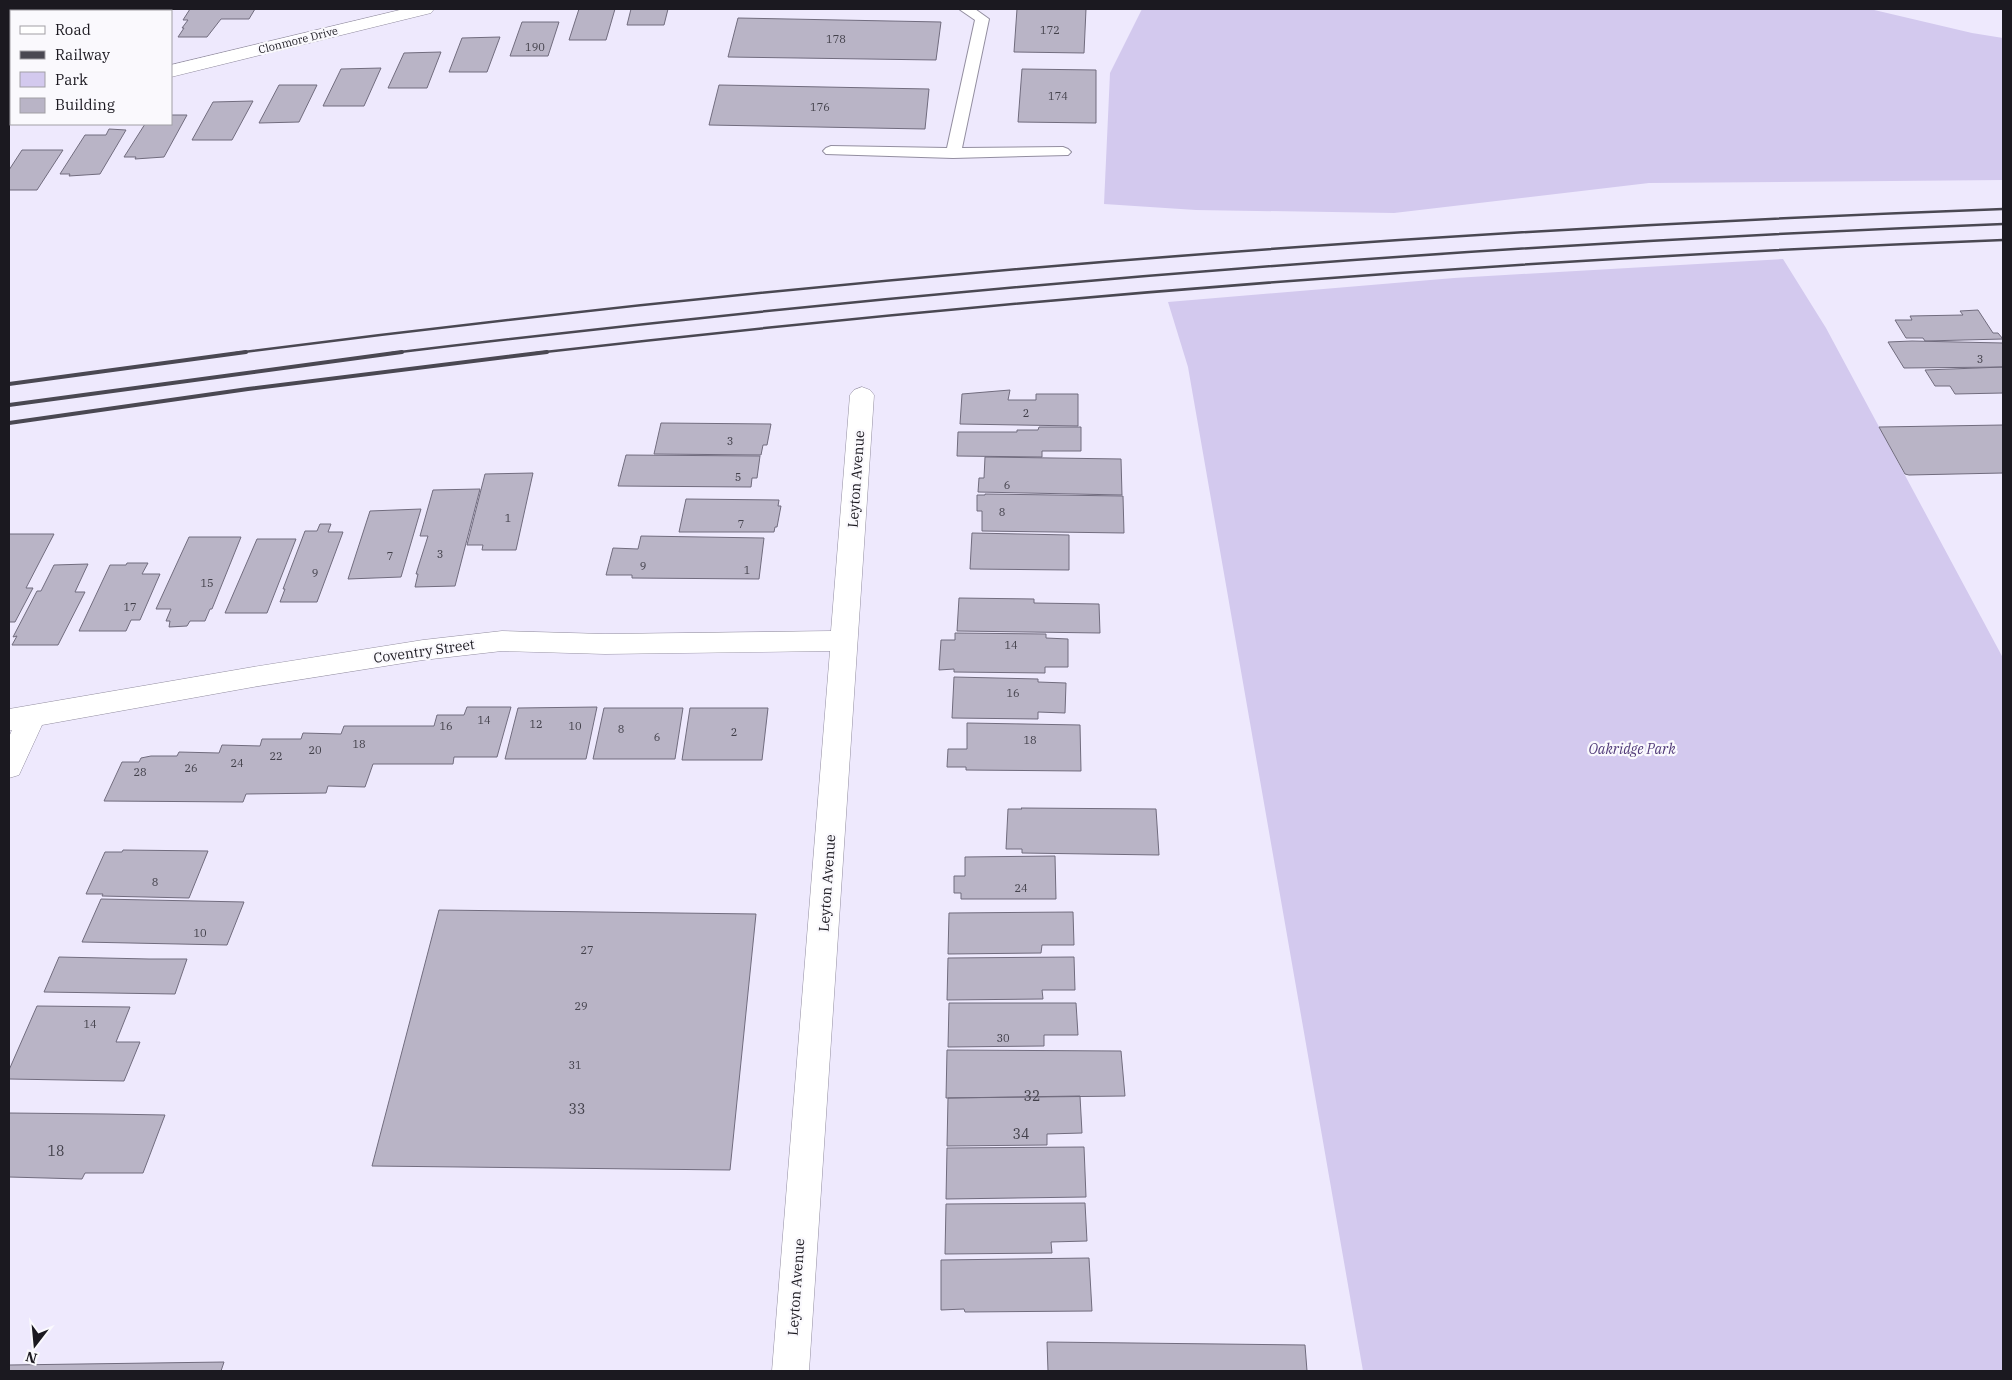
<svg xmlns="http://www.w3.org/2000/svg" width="2012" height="1380" font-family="'IBM Plex Serif',serif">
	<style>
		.green { fill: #d3c9ee }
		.building { fill: #b9b4c6; stroke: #716c7e }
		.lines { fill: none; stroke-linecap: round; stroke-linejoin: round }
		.lane-casing { stroke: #938ea0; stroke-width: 2 }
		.street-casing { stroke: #938ea0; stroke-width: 1 }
		.secondary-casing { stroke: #938ea0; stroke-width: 1 }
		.lane { fill: #fff; fill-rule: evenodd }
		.street { fill: #fff; fill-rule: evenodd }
		.secondary { fill: #fff; fill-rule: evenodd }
		.rail-far1 { stroke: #4a4852; stroke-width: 2.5 }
		.rail { stroke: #4a4852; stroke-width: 4 }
		.labels { text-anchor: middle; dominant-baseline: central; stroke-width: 4.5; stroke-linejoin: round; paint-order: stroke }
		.number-label { font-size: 11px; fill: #42404a }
		.far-street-label { font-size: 11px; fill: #1b1920; stroke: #faf9fd }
		.street-label { font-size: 14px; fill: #1b1920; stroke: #faf9fd }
		.park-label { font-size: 14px; font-style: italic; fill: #513b79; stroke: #faf9fd }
		.near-number-label { font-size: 14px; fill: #42404a }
	</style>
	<rect width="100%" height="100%" fill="#eee9fd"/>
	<path class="green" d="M 1142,9 L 1870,9 L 1972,33 L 2003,38 L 2003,180 L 1649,183 L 1394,213 L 1196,210 L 1104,204 L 1110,73 Z
		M 1783,259 L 1826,328 L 2003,658 L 2003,1371 L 1363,1371 L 1188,367 L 1168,302 L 1454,278 Z"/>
	<path class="building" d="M 9,9 L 27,9 L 25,11 L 11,11 L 11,16 L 9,16 Z
		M 190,9 L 255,9 L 249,19 L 221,19 L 207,37 L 178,37 L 184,28 L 182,28 L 188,20 L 183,20 Z
		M 579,9 L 615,9 L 606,40 L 569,40 Z
		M 631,9 L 668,9 L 664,25 L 627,25 Z
		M 1017,9 L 1086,9 L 1084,53 L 1014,52 Z
		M 738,18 L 941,22 L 936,60 L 728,57 Z
		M 9,22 L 11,22 L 11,49 L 9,52 Z
		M 522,22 L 559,22 L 548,56 L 510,56 Z
		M 500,37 L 487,72 L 449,72 L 462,38 Z
		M 441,52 L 427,88 L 388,88 L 404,53 Z
		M 381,68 L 364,106 L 323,106 L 341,69 Z
		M 1022,69 L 1096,70 L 1096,123 L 1018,122 Z
		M 279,85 L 317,85 L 299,122 L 259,123 Z
		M 719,85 L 929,89 L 925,129 L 709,125 Z
		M 253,101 L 232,140 L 192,140 L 213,102 Z
		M 171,115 L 187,115 L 164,157 L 135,159 L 136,157 L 124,157 L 145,124 L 171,124 Z
		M 109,129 L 126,130 L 100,174 L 69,176 L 70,174 L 60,174 L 85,135 L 106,135 Z
		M 22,150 L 63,150 L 37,190 L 9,190 L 9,170 Z
		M 1978,310 L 1993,333 L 1998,333 L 2003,339 L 1925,341 L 1923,338 L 1906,338 L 1895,320 L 1912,320 L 1910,316 L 1963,315 L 1960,311 Z
		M 1912,341 L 2003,343 L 2003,367 L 1904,368 L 1888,342 Z
		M 2003,367 L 2003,393 L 1955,394 L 1950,386 L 1935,386 L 1925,370 Z
		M 1010,390 L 1008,400 L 1036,400 L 1036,394 L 1078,394 L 1078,426 L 960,424 L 962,394 Z
		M 661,423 L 771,424 L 767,445 L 763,445 L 761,455 L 654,454 Z
		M 2003,425 L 2003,473 L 1909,475 L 1905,474 L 1879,427 Z
		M 1039,427 L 1081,427 L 1081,451 L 1042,451 L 1042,457 L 957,456 L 958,432 L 1017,432 L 1017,430 L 1038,430 Z
		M 626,455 L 760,456 L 757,478 L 752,478 L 751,487 L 618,486 Z
		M 985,457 L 1121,459 L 1122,495 L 978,492 L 979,478 L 984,478 Z
		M 533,473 L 516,550 L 482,550 L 483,545 L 467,545 L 485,474 Z
		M 480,489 L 455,586 L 415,587 L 418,574 L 416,574 L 428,536 L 420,536 L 433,490 Z
		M 985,494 L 1123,496 L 1124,533 L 982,531 L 982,511 L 977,511 L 977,495 L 985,495 Z
		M 686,499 L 779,500 L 778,506 L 781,506 L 777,527 L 775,527 L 774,532 L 679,532 Z
		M 421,509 L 401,577 L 348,579 L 370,511 Z
		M 320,524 L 331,524 L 328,532 L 343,532 L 317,602 L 280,602 L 285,589 L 283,589 L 305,531 L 317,531 Z
		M 972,533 L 1069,535 L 1069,570 L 970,569 Z
		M 9,534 L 54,534 L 26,588 L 33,588 L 15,622 L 9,622 Z
		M 641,536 L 764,538 L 759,579 L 632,578 L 632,575 L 606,575 L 613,548 L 638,549 Z
		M 189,537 L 241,537 L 212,609 L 210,609 L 205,621 L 190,621 L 187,626 L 169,627 L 170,621 L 166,621 L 171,609 L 156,609 Z
		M 257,539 L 296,539 L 267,613 L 225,613 Z
		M 127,563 L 148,563 L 142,574 L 160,574 L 140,620 L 131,620 L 126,631 L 79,631 L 110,565 L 126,565 Z
		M 88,564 L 75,592 L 85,592 L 58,645 L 12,645 L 17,636 L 13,637 L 37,591 L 41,591 L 54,565 Z
		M 959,598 L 1034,599 L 1034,603 L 1099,604 L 1100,633 L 957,631 Z
		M 955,633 L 1046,634 L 1046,638 L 1068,639 L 1068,667 L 1045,667 L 1045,673 L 954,672 L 954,669 L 939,670 L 941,640 L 955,640 Z
		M 954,677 L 1038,679 L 1038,682 L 1066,683 L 1065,713 L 1038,712 L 1038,719 L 952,718 Z
		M 467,707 L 511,707 L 497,757 L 454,757 L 453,764 L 373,764 L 365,787 L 328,786 L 326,793 L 246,794 L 243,802 L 104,801 L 122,762 L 139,762 L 141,758 L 151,756 L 177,756 L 179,752 L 219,753 L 222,745 L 260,746 L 262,739 L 301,739 L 303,733 L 341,734 L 344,726 L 434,726 L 437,715 L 464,715 Z
		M 597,707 L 586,759 L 505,759 L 518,708 Z
		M 604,708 L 683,708 L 675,759 L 593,759 Z
		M 690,708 L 768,708 L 762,760 L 682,760 Z
		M 967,723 L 1080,725 L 1081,771 L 966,770 L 966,767 L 947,767 L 948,749 L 967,749 Z
		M 1021,808 L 1156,809 L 1159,855 L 1022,853 L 1022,849 L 1006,849 L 1008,809 L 1022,809 Z
		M 123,850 L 208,851 L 189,898 L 102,896 L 103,894 L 86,894 L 105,852 L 122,852 Z
		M 1055,856 L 1056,899 L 961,899 L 961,893 L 954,893 L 954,876 L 965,876 L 965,857 Z
		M 101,899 L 244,902 L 227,945 L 82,942 Z
		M 439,910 L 756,914 L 730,1170 L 372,1166 Z
		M 1073,912 L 1074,945 L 1042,945 L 1041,953 L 948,954 L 949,913 Z
		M 59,957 L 149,959 L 187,959 L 175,994 L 44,992 Z
		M 1074,957 L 1075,990 L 1042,990 L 1043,999 L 947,1000 L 948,958 Z
		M 949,1003 L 1076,1003 L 1078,1035 L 1044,1035 L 1044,1046 L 948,1047 Z
		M 37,1006 L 130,1007 L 116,1042 L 140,1042 L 124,1081 L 9,1079 L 9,1070 Z
		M 947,1050 L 1121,1051 L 1125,1096 L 946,1098 Z
		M 1080,1096 L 1082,1133 L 1047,1134 L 1047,1145 L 947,1146 L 948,1098 Z
		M 9,1113 L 108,1114 L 165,1115 L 143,1173 L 85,1173 L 82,1179 L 9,1177 Z
		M 1084,1147 L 1086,1197 L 946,1199 L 947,1148 Z
		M 1085,1203 L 1087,1241 L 1051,1242 L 1052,1253 L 945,1254 L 946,1204 Z
		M 1089,1258 L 1092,1311 L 965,1312 L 964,1309 L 941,1310 L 941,1260 Z
		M 1047,1342 L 1305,1345 L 1307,1371 L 1048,1371 Z
		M 224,1362 L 221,1371 L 9,1371 L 9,1365 Z"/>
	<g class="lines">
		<g class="lane-casing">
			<path id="lane" d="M 959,9 L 975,9 L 989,19 L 962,148 L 1063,147 L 1068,149 L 1071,152 L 1068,155 L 953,158 L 826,154 L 823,151 L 826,148 L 831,146 L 947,148 L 975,20 Z"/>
		</g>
		<g class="street-casing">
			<path id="street" d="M 108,9 L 126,9 L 125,11 L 107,11 Z
				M 862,387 L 870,390 L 874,395 L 809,1371 L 772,1371 L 830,651 L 605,654 L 502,651 L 423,660 L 253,687 L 42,725 L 19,775 L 9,778 L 9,737 L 12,730 L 9,731 L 9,709 L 253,667 L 423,640 L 502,631 L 605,634 L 831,631 L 850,395 L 854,390 Z"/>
		</g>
		<g class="secondary-casing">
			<path id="secondary" d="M 404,9 L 434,9 L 431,13 L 171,77 L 171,65 Z
				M 9,105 L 11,105 L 11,117 L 9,117 Z"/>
		</g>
		<use href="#lane" class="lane"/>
		<use href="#street" class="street"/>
		<use href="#secondary" class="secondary"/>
		<path class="rail-far1" d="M 236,353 C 822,277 1412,231 2003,209
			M 392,353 C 927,288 1464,245 2003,224
			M 536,353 C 1024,297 1513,259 2003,240"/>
		<path class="rail" d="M 9,384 L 246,352
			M 9,405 L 402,352
			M 9,423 L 248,389 L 547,352"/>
	</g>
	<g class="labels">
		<g class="number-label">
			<text x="1050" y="30">172</text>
			<text x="836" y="39">178</text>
			<text x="535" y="47">190</text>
			<text x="1058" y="96">174</text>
			<text x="820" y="107">176</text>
			<text x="1980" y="359">3</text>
			<text x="1026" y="413">2</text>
			<text x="730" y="441">3</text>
			<text x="738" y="477">5</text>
			<text x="1007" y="485">6</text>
			<text x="1002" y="512">8</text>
			<text x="508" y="518">1</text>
			<text x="741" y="524">7</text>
			<text x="440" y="554">3</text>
			<text x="390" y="556">7</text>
			<text x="643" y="566">9</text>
			<text x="747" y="570">1</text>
			<text x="315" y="573">9</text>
			<text x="207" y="583">15</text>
			<text x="130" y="607">17</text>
			<text x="1011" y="645">14</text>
			<text x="1013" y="693">16</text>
			<text x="484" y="720">14</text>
			<text x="536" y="724">12</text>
			<text x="446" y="726">16</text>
			<text x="575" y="726">10</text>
			<text x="621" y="729">8</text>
			<text x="734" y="732">2</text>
			<text x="657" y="737">6</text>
			<text x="1030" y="740">18</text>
			<text x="359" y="744">18</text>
			<text x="315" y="750">20</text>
			<text x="276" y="756">22</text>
			<text x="237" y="763">24</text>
			<text x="191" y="768">26</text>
			<text x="140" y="772">28</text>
			<text x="155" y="882">8</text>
			<text x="1021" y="888">24</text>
			<text x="200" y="933">10</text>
			<text x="587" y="950">27</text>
			<text x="581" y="1006">29</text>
			<text x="90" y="1024">14</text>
			<text x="1003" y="1038">30</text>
			<text x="575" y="1065">31</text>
		</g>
		<g class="far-street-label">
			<text transform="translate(298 40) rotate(-14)">Clonmore Drive</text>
		</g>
		<g class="street-label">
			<text transform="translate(856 479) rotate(-86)">Leyton Avenue</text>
			<text transform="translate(424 651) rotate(-8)">Coventry Street</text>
			<text transform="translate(827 883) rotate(-86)">Leyton Avenue</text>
			<text transform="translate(796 1287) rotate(-86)">Leyton Avenue</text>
		</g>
		<g class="park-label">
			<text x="1632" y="749">Oakridge Park</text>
		</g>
		<g class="near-number-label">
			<text x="1032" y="1096">32</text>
			<text x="577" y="1109">33</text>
			<text x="1021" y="1134">34</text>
			<text x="56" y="1151">18</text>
		</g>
	</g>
	<rect width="2012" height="1380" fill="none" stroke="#1b1920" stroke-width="20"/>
	<rect x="10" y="10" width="162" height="115" fill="#faf9fd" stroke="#a19fa5"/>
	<rect x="20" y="26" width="25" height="8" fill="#ffffff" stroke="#a19fa5"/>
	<text x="55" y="35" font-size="15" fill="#1b1920">Road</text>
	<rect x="20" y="51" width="25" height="8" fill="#4a4852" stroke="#a19fa5"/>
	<text x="55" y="60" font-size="15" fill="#1b1920">Railway</text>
	<rect x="20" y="72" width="25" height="15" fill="#d3c9ee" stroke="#a19fa5"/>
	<text x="55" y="85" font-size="15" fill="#1b1920">Park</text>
	<rect x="20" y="98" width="25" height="15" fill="#b9b4c6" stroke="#a19fa5"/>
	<text x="55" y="110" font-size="15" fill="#1b1920">Building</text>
	<g transform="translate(35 1345) rotate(196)" stroke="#faf9fd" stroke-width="4" paint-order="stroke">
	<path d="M0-4L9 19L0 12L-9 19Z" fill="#1b1920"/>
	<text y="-8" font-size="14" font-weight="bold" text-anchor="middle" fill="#1b1920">N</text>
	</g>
</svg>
